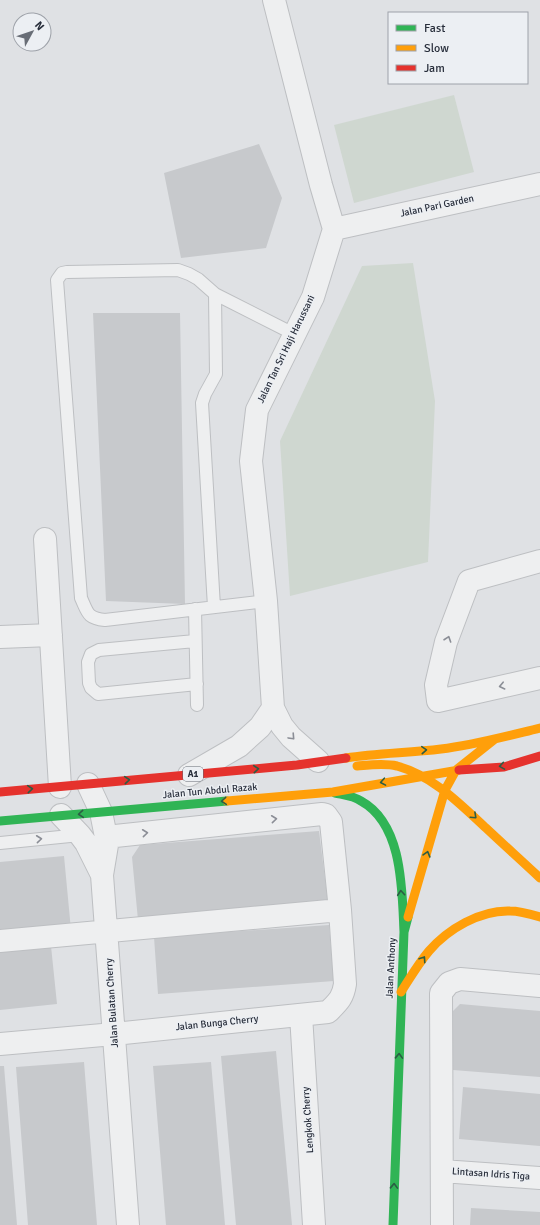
<svg xmlns="http://www.w3.org/2000/svg" width="540" height="1225" font-family="Signika,sans-serif">
	<style>
		.green { fill: #cfd7d0 }
		.building { fill: #c7c9cc }
		.lines { fill: none; stroke-linecap: round; stroke-linejoin: round }
		.lane-casing { stroke: #bdbfc2; stroke-width: 14 }
		.street-casing { stroke: #bdbfc2; stroke-width: 24 }
		.lane { stroke: #eeeff0; stroke-width: 12 }
		.street { stroke: #eeeff0; stroke-width: 22 }
		.fast { stroke: #30b455; stroke-width: 9 }
		.slow { stroke: #ff9f0a; stroke-width: 9 }
		.jam { stroke: #e5322d; stroke-width: 9 }
		.oneway { stroke: #8b8e96 }
		.oneway2 { stroke: #2b5d44 }
		.labels { text-anchor: middle; dominant-baseline: central; stroke-width: 3; stroke-linejoin: round; paint-order: stroke }
		.shield { fill: #eceff3; stroke: #636872; stroke-width: 1 }
		.shield-label { font-size: 9px; font-weight: bold; fill: #282e3b }
		.street-label { font-size: 10px; fill: #282e3b; stroke: #eceff3 }
	</style>
	<rect width="100%" height="100%" fill="#dfe1e4"/>
	<path class="green" d="M 454,95 L 474,172 L 354,203 L 334,125 Z
		M 413,263 L 435,401 L 428,562 L 290,596 L 280,441 L 362,266 Z"/>
	<path class="building" d="M 259,144 L 282,198 L 266,248 L 181,258 L 164,173 Z
		M 93,313 L 180,313 L 185,604 L 106,601 Z
		M 319,831 L 328,903 L 138,920 L 132,857 L 140,845 Z
		M 64,856 L 71,930 L 0,936 L 0,862 Z
		M 329,925 L 334,981 L 158,994 L 154,937 Z
		M 51,946 L 57,1004 L 0,1010 L 0,951 Z
		M 460,1004 L 540,1011 L 540,1077 L 453,1070 L 449,1015 Z
		M 276,1051 L 292,1225 L 236,1225 L 221,1056 Z
		M 84,1062 L 97,1225 L 28,1225 L 16,1067 Z
		M 211,1062 L 225,1225 L 166,1225 L 153,1066 Z
		M 0,1066 L 4,1066 L 17,1225 L 0,1225 Z
		M 463,1087 L 540,1094 L 540,1146 L 459,1139 Z
		M 471,1208 L 540,1212 L 540,1225 L 470,1225 Z"/>
	<g class="lines">
		<g class="lane-casing">
			<path id="lane" d="M 266,601 L 105,620 C 87,618 88,613 81,598 L 57,280 L 62,273 L 67,272 L 178,270 L 189,274 L 198,279 L 215,294 L 294,334
				M 214,607 L 202,403 L 205,394 L 216,374 L 215,294
				M 195,609 L 197,705
				M 195,641 L 99,650 L 91,654 L 88,662 L 89,683 L 91,688 L 98,694 L 197,684
				M 0,843 L 80,835"/>
		</g>
		<g class="street-casing">
			<path id="street" d="M 274,0 L 321,185 L 334,229 L 313,297 L 257,410 L 251,461 L 266,601 L 273,708 L 282,726 L 291,737 L 318,761
				M 334,229 L 540,184
				M 45,539 L 60,787
				M 540,561 L 469,581 L 446,642 L 436,685 L 438,701 L 540,678
				M 0,637 L 51,635
				M 189,775 L 239,746 L 260,727 L 273,708
				M 88,784 L 101,812 L 106,837 L 107,845 L 102,875 L 128,1225
				M 61,815 L 80,835 L 86,843 L 102,875
				M 0,941 L 340,910
				M 301,1015 L 314,1225
				M 0,1044 L 114,1034 L 328,1012 C 338,1002 343,998 345,984 L 340,910 L 331,822 L 326,815 L 322,814 L 106,837
				M 442,1171 L 540,1178
				M 442,1225 L 441,993 L 449,983 L 460,979 L 540,986"/>
		</g>
		<use href="#lane" class="lane"/>
		<use href="#street" class="street"/>
		<path class="fast" d="M 335,793 C 344,795 354,796 361,801 C 403,824 402,890 404,932
			M 0,821 L 227,801
			M 393,1225 L 404,932 L 408,917"/>
		<path class="slow" d="M 346,758 C 377,753 409,753 441,749 C 474,745 507,736 540,728
			M 357,766 C 370,765 384,763 397,766 C 433,776 459,803 486,828 C 504,845 522,861 540,878
			M 227,801 L 333,792 L 459,770
			M 408,917 L 445,790 L 456,770 L 495,739
			M 401,992 C 410,978 418,964 429,951 C 448,929 480,910 510,911 C 520,911 530,914 540,917"/>
		<path class="jam" d="M 459,770 L 504,767 L 540,756
			M 0,792 L 297,765 L 346,758"/>
	</g>
	<defs><path id="oneway-chevron" d="M-2-3.5L2.5 0L-2 3.5" fill="none" stroke-width="1.6" stroke-linecap="round" stroke-linejoin="round"/></defs>
	<g class="oneway">
		<use href="#oneway-chevron" transform="translate(448 639) rotate(-71)"/>
		<use href="#oneway-chevron" transform="translate(502 686) rotate(167)"/>
		<use href="#oneway-chevron" transform="translate(292 737) rotate(47)"/>
		<use href="#oneway-chevron" transform="translate(274 819) rotate(-6)"/>
		<use href="#oneway-chevron" transform="translate(145 833) rotate(-6)"/>
		<use href="#oneway-chevron" transform="translate(39 839) rotate(-6)"/>
	</g>
	<g class="oneway2">
		<use href="#oneway-chevron" transform="translate(424 750) rotate(-4)"/>
		<use href="#oneway-chevron" transform="translate(502 766) rotate(171)"/>
		<use href="#oneway-chevron" transform="translate(256 769) rotate(-5)"/>
		<use href="#oneway-chevron" transform="translate(127 780) rotate(-5)"/>
		<use href="#oneway-chevron" transform="translate(383 782) rotate(170)"/>
		<use href="#oneway-chevron" transform="translate(30 789) rotate(-5)"/>
		<use href="#oneway-chevron" transform="translate(224 801) rotate(175)"/>
		<use href="#oneway-chevron" transform="translate(81 814) rotate(175)"/>
		<use href="#oneway-chevron" transform="translate(474 816) rotate(43)"/>
		<use href="#oneway-chevron" transform="translate(427 854) rotate(-74)"/>
		<use href="#oneway-chevron" transform="translate(401 893) rotate(-95)"/>
		<use href="#oneway-chevron" transform="translate(423 959) rotate(-56)"/>
		<use href="#oneway-chevron" transform="translate(399 1056) rotate(-88)"/>
		<use href="#oneway-chevron" transform="translate(394 1186) rotate(-88)"/>
	</g>
	<g class="labels">
		<rect class="shield" x="183" y="767" width="20" height="14" rx="3"/>
		<g class="shield-label">
			<text x="193" y="774">A1</text>
		</g>
		<g class="street-label">
			<text transform="translate(437 206) rotate(-12)">Jalan Pari Garden</text>
			<text transform="translate(286 349) rotate(-64)">Jalan Tan Sri Haji Harussani</text>
			<text transform="translate(210 791) rotate(-5)">Jalan Tun Abdul Razak</text>
			<text transform="translate(391 968) rotate(-87)">Jalan Anthony</text>
			<text transform="translate(112 1003) rotate(-94)">Jalan Bulatan Cherry</text>
			<text transform="translate(217 1023) rotate(-6)">Jalan Bunga Cherry</text>
			<text transform="translate(308 1120) rotate(-94)">Lengkok Cherry</text>
			<text transform="translate(491 1174) rotate(4)">Lintasan Idris Tiga</text>
		</g>
	</g>
	<rect x="388" y="12" width="140" height="72" fill="#eceff3" stroke="#9ea2a9"/>
	<rect x="396" y="25" width="20" height="6" fill="#30b455" stroke="#9ea2a9"/>
	<text x="424" y="32" font-size="12" fill="#282e3b">Fast</text>
	<rect x="396" y="45" width="20" height="6" fill="#ff9f0a" stroke="#9ea2a9"/>
	<text x="424" y="52" font-size="12" fill="#282e3b">Slow</text>
	<rect x="396" y="65" width="20" height="6" fill="#e5322d" stroke="#9ea2a9"/>
	<text x="424" y="72" font-size="12" fill="#282e3b">Jam</text>
	<g transform="translate(32 32) rotate(50)"><circle r="19" fill="#eceff3" stroke="#9ea2a9"/>
	<path d="M0-3L7 15L0 10L-7 15Z" fill="#686d76"/>
	<text y="-6" font-size="11" font-weight="bold" text-anchor="middle" fill="#282e3b">N</text>
	</g>
</svg>
